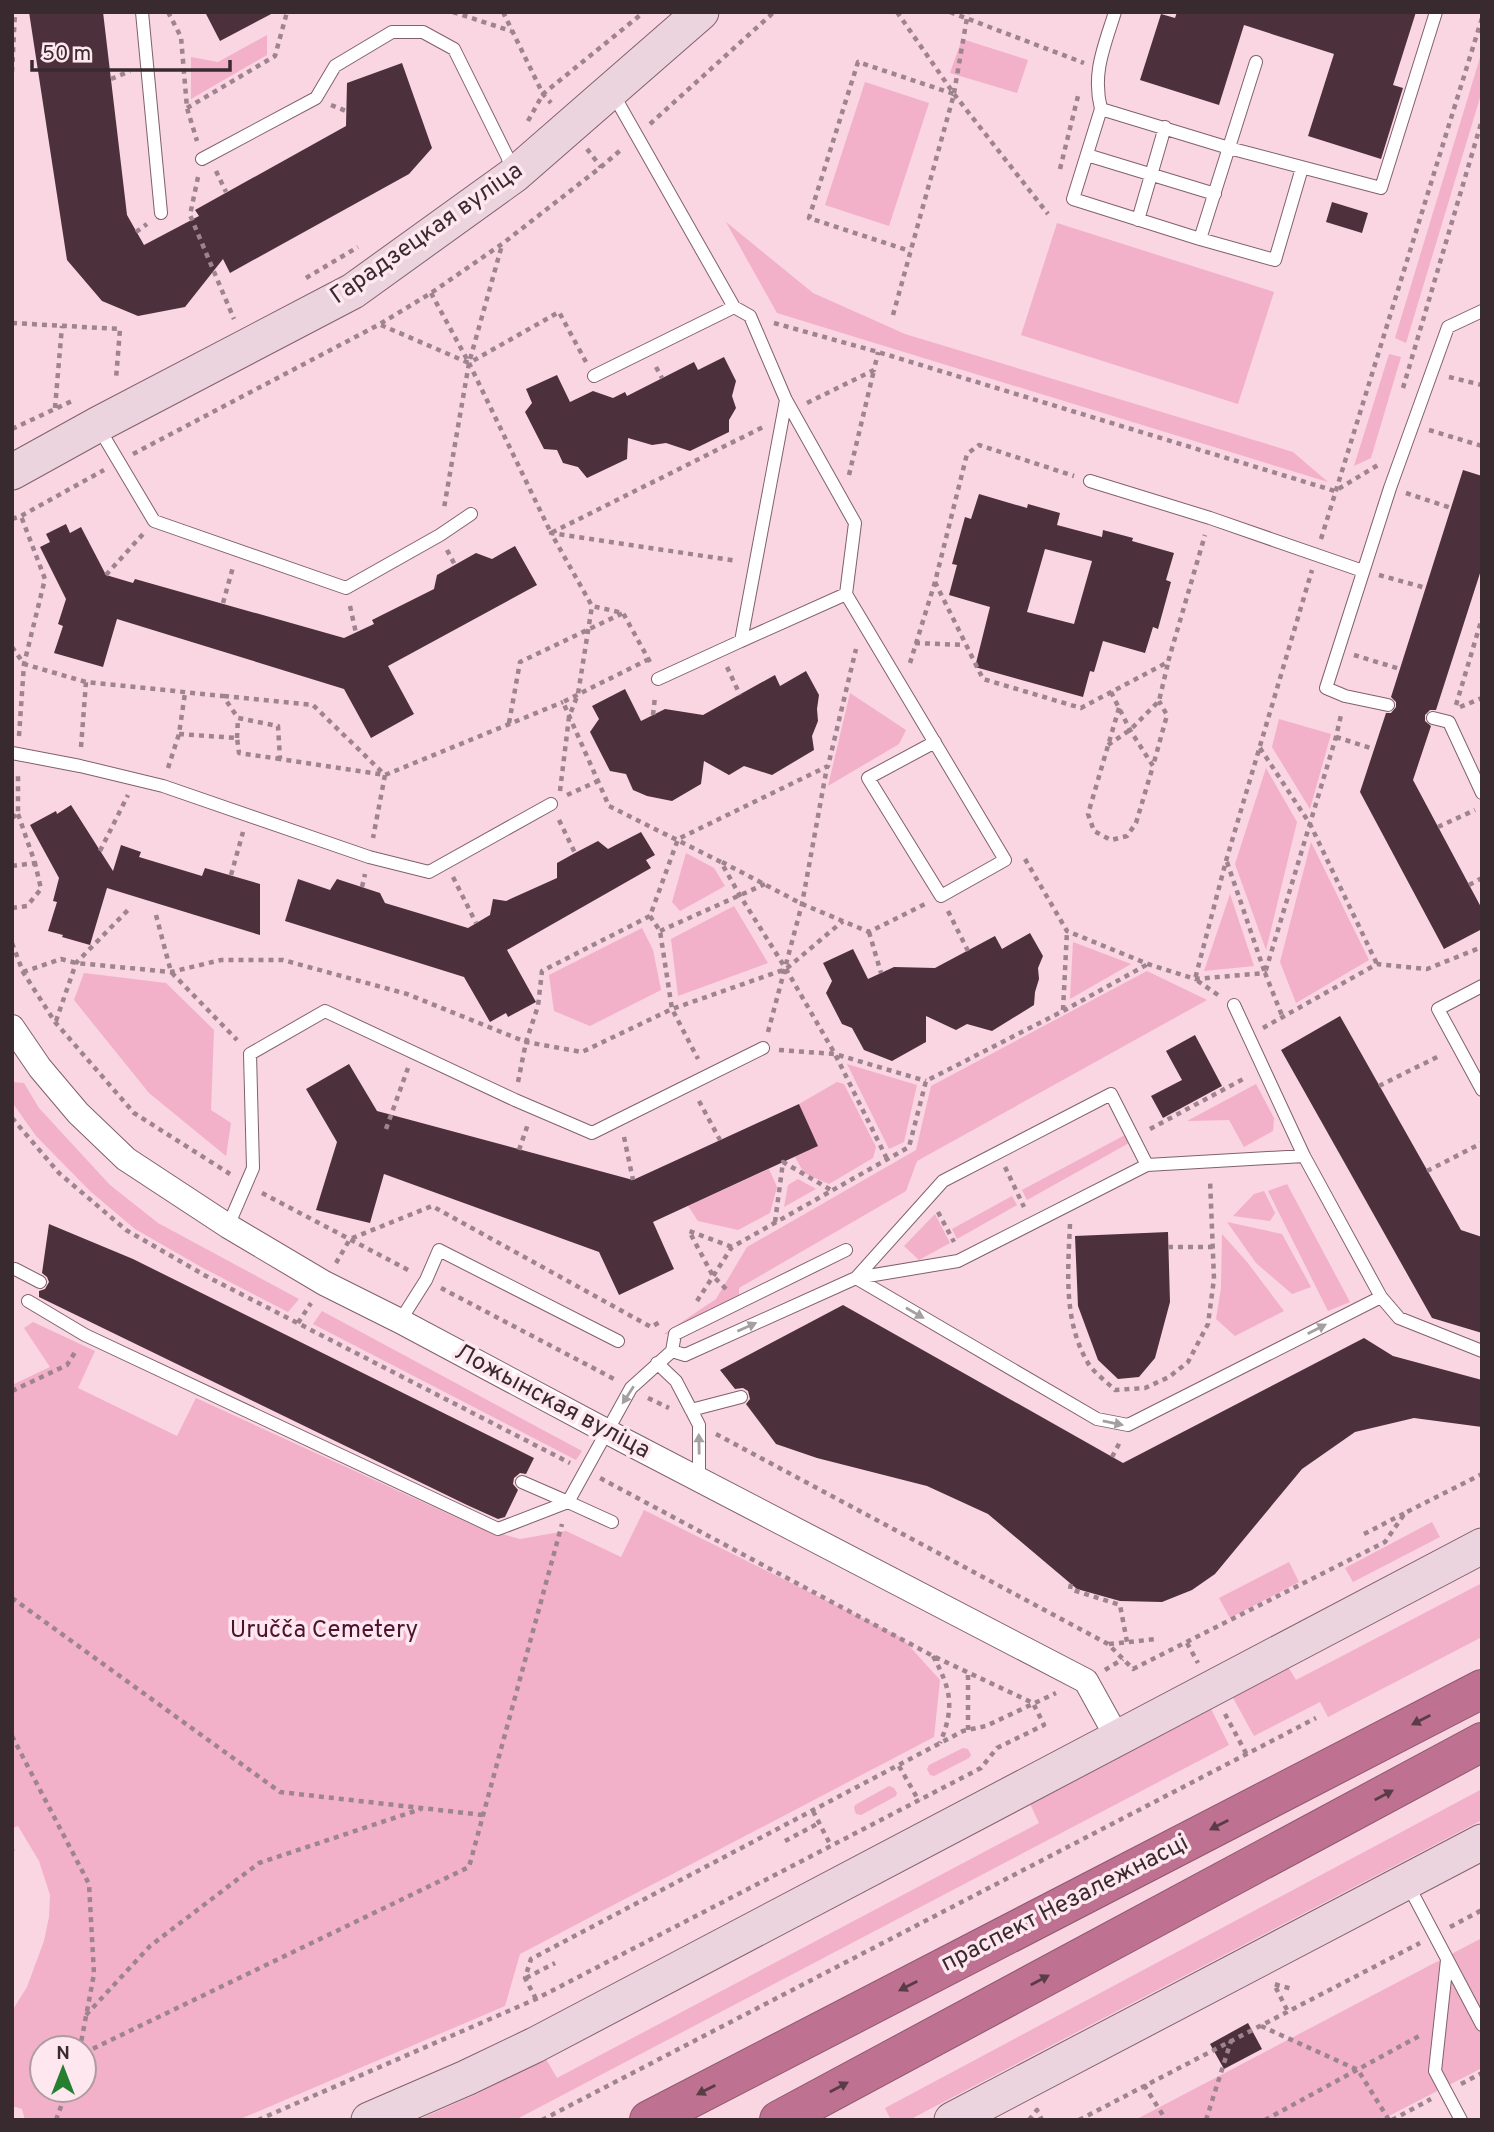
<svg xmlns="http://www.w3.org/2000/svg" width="1494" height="2132" font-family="Overpass,sans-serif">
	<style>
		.green { fill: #f2b0c9; fill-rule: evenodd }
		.building { fill: #4c303b; fill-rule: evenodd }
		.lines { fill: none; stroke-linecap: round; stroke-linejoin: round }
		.lane-casing { stroke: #80616c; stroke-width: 14 }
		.street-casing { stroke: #80616c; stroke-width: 26 }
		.secondary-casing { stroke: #80616c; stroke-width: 37 }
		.highway-casing { stroke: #8f586e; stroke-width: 40 }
		.path { stroke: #9e848e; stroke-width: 4.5; stroke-dasharray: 5 5; stroke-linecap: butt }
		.lane { stroke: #fff; stroke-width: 12 }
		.street { stroke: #fff; stroke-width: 24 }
		.secondary { stroke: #ecd4de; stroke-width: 35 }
		.highway { stroke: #be7190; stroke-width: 38 }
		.oneway { fill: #a59fa1 }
		.oneway2 { fill: #5a3c47 }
		.labels { text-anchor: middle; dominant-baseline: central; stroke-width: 7; stroke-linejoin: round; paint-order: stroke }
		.street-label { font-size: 24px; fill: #382a2f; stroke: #fee7ef }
		.park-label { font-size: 24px; fill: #4e122f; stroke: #fee7ef }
	</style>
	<rect width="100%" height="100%" fill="#fad5e2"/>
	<path class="green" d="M 267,35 L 267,55 L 191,99 L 191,57 L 218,62 Z
		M 962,39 L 1028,60 L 1017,93 L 950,73 Z
		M 1482,51 L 1482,91 L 1406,343 L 1395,338 Z
		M 865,82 L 929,103 L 889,226 L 825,205 Z
		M 726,222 L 813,293 L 905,334 L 1293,452 L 1328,482 L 777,313 Z
		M 1057,223 L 1274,292 L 1238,404 L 1021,335 Z
		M 1389,354 L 1401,357 L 1371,458 L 1354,466 Z
		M 850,693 L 906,730 L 899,744 L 828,786 Z
		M 1279,719 L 1331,734 L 1310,809 L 1272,747 Z
		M 1266,768 L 1297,822 L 1266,950 L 1235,864 Z
		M 1311,842 L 1369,960 L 1296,1003 L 1280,962 Z
		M 686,853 L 714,868 L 725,886 L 680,911 L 672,902 Z
		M 1230,894 L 1254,966 L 1204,971 Z
		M 734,906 L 768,963 L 678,996 L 671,939 Z
		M 642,928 L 653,950 L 661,990 L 590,1026 L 554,1011 L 549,975 Z
		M 1073,942 L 1131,964 L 1070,999 Z
		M 1147,971 L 1207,1000 L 917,1161 L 906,1191 L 739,1288 L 739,1297 L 678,1334 L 664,1334 L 716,1299 L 747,1247 L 916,1150 L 931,1086 Z
		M 84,973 L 166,983 L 214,1030 L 211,1110 L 231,1123 L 226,1156 L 149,1093 L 74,1000 Z
		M 847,1064 L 917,1085 L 904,1142 L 889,1149 Z
		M 12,1082 L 24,1083 L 39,1108 L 110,1185 L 158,1223 L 299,1299 L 288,1312 L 203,1268 L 135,1229 L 90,1191 L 36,1136 L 12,1102 Z
		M 837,1082 L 844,1084 L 876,1147 L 873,1158 L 829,1184 L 804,1173 L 795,1157 L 818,1146 L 799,1104 Z
		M 1256,1084 L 1274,1118 L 1273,1131 L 1244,1147 L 1229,1120 L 1187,1121 Z
		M 1125,1135 L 1129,1143 L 1027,1200 L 1022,1190 Z
		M 769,1169 L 777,1187 L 770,1213 L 738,1230 L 698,1221 L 688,1206 Z
		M 798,1179 L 816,1189 L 784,1207 L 788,1185 Z
		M 1287,1184 L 1350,1302 L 1328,1311 L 1268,1191 Z
		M 1264,1191 L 1275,1213 L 1270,1221 L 1233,1216 L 1254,1194 Z
		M 1012,1196 L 1017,1205 L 957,1239 L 952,1229 Z
		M 935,1214 L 950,1243 L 919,1260 L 904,1246 Z
		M 1227,1222 L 1282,1234 L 1311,1287 L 1292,1294 L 1256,1263 Z
		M 1222,1234 L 1247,1262 L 1284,1311 L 1235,1336 L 1216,1319 L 1221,1288 Z
		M 322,1311 L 582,1451 L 576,1460 L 313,1324 Z
		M 33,1322 L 95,1351 L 78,1388 L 177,1436 L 196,1398 L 477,1527 L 520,1539 L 566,1531 L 621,1557 L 644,1510 L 902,1638 L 940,1680 L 934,1737 L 520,1954 L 505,2006 L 238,2120 L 25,2120 L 22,2109 L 12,2106 L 12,2011 L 27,1987 L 44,1941 L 49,1917 L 50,1895 L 39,1861 L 18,1826 L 12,1828 L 12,1385 L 50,1367 L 24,1328 ZM 42,2048 L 84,2048 L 84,2090 L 42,2090 Z
		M 1432,1522 L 1440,1537 L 1353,1582 L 1345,1568 Z
		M 1289,1562 L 1299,1582 L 1230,1618 L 1219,1598 Z
		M 1482,1583 L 1482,1637 L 1328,1717 L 1320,1702 L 1254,1736 L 1232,1696 L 1287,1665 L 1296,1680 Z
		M 1211,1709 L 1229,1745 L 515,2120 L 418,2120 L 472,2096 L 546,2059 L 557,2078 L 1039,1823 L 1030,1804 Z
		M 963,1748 L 968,1749 L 971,1755 L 969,1758 L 934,1776 L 930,1775 L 927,1769 L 929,1765 Z
		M 889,1786 L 894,1788 L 897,1793 L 896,1796 L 861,1815 L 856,1814 L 854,1808 L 855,1805 Z
		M 1482,1789 L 1482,1820 L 909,2120 L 891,2120 L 885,2108 Z
		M 1482,1938 L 1482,2068 L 1381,2120 L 1135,2120 Z"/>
	<path class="building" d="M 29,12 L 103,12 L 127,215 L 144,245 L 199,216 L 195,210 L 346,126 L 347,83 L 402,63 L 432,148 L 409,174 L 230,273 L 223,259 L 185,307 L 138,316 L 102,301 L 67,260 Z
		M 205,12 L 275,12 L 220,41 Z
		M 1177,12 L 1416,12 L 1393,85 L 1403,88 L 1381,159 L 1308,136 L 1334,54 L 1244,25 L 1219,105 L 1140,80 L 1161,14 L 1175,18 Z
		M 1332,202 L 1368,213 L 1362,233 L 1326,222 Z
		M 724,357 L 736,381 L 732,396 L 736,408 L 729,420 L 729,432 L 690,451 L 666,443 L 652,445 L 628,438 L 627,459 L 587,478 L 578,467 L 563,463 L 557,450 L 544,449 L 525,412 L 532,403 L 526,389 L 557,375 L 570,402 L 593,391 L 613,398 L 625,392 L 627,396 L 694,362 L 698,370 Z
		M 1463,470 L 1482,476 L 1482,567 L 1436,710 L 1430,710 L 1425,715 L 1425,721 L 1431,726 L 1413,780 L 1482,909 L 1482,929 L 1444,949 L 1360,792 L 1386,713 L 1391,713 L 1396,707 L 1396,702 L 1391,697 Z
		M 979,494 L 1027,508 L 1028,504 L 1060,513 L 1057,525 L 1102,537 L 1103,530 L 1133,538 L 1132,541 L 1174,553 L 1166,580 L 1171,582 L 1158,629 L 1153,627 L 1145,653 L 1103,641 L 1094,672 L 1090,671 L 1083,697 L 975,667 L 990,607 L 949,595 L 957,565 L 952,564 L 965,517 L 971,519 ZM 1045,549 L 1092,561 L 1074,624 L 1027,612 Z
		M 66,524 L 70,533 L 81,527 L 106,575 L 133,583 L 135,579 L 344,638 L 374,624 L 372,620 L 434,589 L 437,575 L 476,553 L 492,559 L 515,546 L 537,585 L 388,666 L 414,714 L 371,738 L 344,689 L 117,619 L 103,667 L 54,653 L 63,626 L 58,624 L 66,599 L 40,547 L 50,542 L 46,534 Z
		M 806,671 L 819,695 L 817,709 L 818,721 L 812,736 L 814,750 L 772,775 L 744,766 L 729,775 L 704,761 L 701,784 L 672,801 L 647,796 L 633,790 L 626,774 L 610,771 L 590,732 L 599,719 L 592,706 L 625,689 L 641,721 L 665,709 L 703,715 L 775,675 L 780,686 Z
		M 71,805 L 113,871 L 121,845 L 141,852 L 139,857 L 202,876 L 205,868 L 260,884 L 260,935 L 107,888 L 90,945 L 62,937 L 63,935 L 48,931 L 57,902 L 53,901 L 59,878 L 30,825 L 56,811 L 57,814 Z
		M 641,832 L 655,855 L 646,860 L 651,868 L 507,950 L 536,1002 L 508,1017 L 506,1013 L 490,1022 L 464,977 L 285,921 L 298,879 L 330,890 L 337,879 L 380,893 L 385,903 L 468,928 L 490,915 L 493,899 L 506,901 L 557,878 L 557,863 L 575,853 L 598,841 L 608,849 Z
		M 1030,933 L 1043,956 L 1038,968 L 1039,979 L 1035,992 L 1034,1005 L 992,1031 L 967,1024 L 956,1030 L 926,1016 L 926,1042 L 892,1061 L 864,1050 L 852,1028 L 842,1024 L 826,993 L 832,981 L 823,963 L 853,949 L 868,979 L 894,967 L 935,968 L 995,936 L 1002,949 Z
		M 1340,1016 L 1461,1230 L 1482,1237 L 1482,1333 L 1432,1318 L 1281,1050 Z
		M 1195,1035 L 1222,1086 L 1163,1118 L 1151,1096 L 1182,1080 L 1166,1051 Z
		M 349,1064 L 377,1111 L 633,1180 L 799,1104 L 818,1146 L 653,1222 L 674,1269 L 619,1295 L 599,1252 L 384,1174 L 370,1223 L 316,1210 L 337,1142 L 306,1089 Z
		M 49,1224 L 133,1259 L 534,1458 L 526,1474 L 520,1473 L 514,1478 L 513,1484 L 518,1490 L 505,1517 L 498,1519 L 467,1505 L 39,1297 L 39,1291 L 45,1289 L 49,1282 L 47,1277 L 42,1273 Z
		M 1168,1232 L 1170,1302 L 1155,1358 L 1139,1377 L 1118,1379 L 1098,1360 L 1078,1306 L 1075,1236 Z
		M 843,1305 L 1123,1463 L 1364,1338 L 1393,1356 L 1482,1380 L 1482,1427 L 1414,1418 L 1355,1432 L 1302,1469 L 1215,1574 L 1192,1590 L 1162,1602 L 1120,1601 L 1077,1589 L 988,1514 L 927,1486 L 817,1458 L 776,1444 L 746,1404 L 750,1399 L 748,1391 L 743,1388 L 735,1389 L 720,1370 Z
		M 1248,2023 L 1262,2049 L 1224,2069 L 1210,2044 Z"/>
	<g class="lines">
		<g class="lane-casing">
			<path id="lane" d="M 142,12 L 161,213
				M 1115,12 C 1104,47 1092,73 1101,109 L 1229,148 L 1381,188 L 1436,12
				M 612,92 L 734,307 L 750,316 L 786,400 L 855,523 L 846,594 L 1005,860 L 941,896 L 868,778 L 935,742
				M 1101,109 L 1073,199 L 1200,239 L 1275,260 L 1302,168
				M 1087,155 L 1215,194
				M 202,159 L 316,98 L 335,66 L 392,32 L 423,32 L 454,49 L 507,156 L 512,170
				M 1138,220 L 1165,127
				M 1200,239 L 1256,62
				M 594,376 L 734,307
				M 786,400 L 741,641 L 846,594
				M 97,425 L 154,521 L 346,588 L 440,535 L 471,514
				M 1090,481 L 1210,518 L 1363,571
				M 658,679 L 741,641
				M 1388,705 L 1345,696 L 1326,688 L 1390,488 L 1448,327 L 1482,311
				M 1433,718 L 1449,722 L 1482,793
				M 12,753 L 80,766 L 163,786 L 369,857 L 429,872 L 551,804
				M 1482,986 L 1438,1009 L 1482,1090
				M 1234,1005 L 1304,1156 L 1381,1297 L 1399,1318 L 1482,1351
				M 228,1226 L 253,1168 L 250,1054 L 325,1011 L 515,1100 L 592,1133 L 763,1048
				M 15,1269 L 40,1282
				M 856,1278 L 1097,1419 L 1128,1425 L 1381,1297
				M 856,1278 L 943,1181 L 1111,1094 L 1147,1165
				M 28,1301 L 85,1335 L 498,1529 L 568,1502
				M 400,1321 L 426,1280 L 439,1250 L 618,1341
				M 672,1351 L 685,1355 L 856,1278 L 958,1261 L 1147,1165 L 1304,1156
				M 657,1363 L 676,1381 L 699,1425 L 699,1480
				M 691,1410 L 741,1397
				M 522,1482 L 568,1502
				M 612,1522 L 568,1502 L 631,1388 L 672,1351 L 675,1334 L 846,1250
				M 1407,1883 L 1482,2025
				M 1447,1960 L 1435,2071 L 1461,2120"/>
		</g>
		<g class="street-casing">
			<path id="street" d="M 12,1027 L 40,1068 L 78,1113 L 126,1159 L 228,1226 L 324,1283 L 400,1321 L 623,1440 L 1086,1681 L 1117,1737"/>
		</g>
		<g class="secondary-casing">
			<path id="secondary" d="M 12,472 L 97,425 L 353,291 L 514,175 L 701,12
				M 369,2120 L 466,2078 L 535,2045 L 1482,1546
				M 952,2120 L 1482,1842"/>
		</g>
		<g class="highway-casing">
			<path id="highway" d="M 649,2120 L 1482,1689
				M 779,2120 L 1482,1742"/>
		</g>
		<path class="path" d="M 168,12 L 181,37 L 187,108 L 197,141
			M 453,12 L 511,31
			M 503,12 L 543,94 L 551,103
			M 897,12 L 954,94 L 1048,214
			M 950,12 L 1084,63
			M 12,72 L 15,12
			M 111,79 L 130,71
			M 954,93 L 968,12
			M 331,105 L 346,111
			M 187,108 L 275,56 L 287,12
			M 528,121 L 543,94 L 644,12
			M 650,124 L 774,12
			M 587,149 L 601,167
			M 1060,169 L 1078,96
			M 216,171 L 226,192
			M 198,177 L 190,215 L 234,319
			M 136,232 L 147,224
			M 306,278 L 358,247
			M 431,293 L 469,363 L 444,508
			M 893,315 L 954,94 L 858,62 L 809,218 L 910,251
			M 12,323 L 120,329 L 116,379
			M 774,323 L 878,352 L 1335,491 L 1378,465
			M 381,325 L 469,363 L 502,245
			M 586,362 L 559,312 L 469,363 L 551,533 L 763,427
			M 656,367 L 662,378
			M 1449,377 L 1482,385
			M 1403,388 L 1482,120
			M 807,403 L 874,370 L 878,352
			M 55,408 L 62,326
			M 12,429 L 72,401
			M 1429,430 L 1482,446
			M 133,454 L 380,324 L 431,293 L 502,244 L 601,167 L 623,148
			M 849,475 L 874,370
			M 1406,493 L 1451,508
			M 12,519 L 21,516 L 104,470
			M 1321,539 L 1482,18
			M 447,550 L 455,565
			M 106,575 L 143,534
			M 1379,575 L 1426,588
			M 935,582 L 983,679 L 1081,708 L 1168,662 L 1205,535
			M 223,603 L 233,567
			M 350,606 L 356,633
			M 915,643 L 965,645
			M 12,647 L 24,664 L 86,682 L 223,696 L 238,718 L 278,726 L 280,759 L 385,775 L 563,702
			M 1354,655 L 1400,669
			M 649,659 L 563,702 L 609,806 L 721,862 L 739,894 L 786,969 L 835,1054 L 887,1159
			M 650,662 L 623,613 L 592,606 L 551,533 L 737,561
			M 910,663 L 935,582 L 967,454 L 979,445 L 1074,476
			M 727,667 L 740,695
			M 1111,692 L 1130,730 L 1153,766 L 1167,715 L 1159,701
			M 224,696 L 313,705 L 385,775 L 373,838
			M 1456,705 L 1482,618
			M 1460,707 L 1482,698
			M 1119,708 L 1088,814 L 1094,831 L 1111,840 L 1127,836 L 1136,823 L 1153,766
			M 653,715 L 655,697
			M 509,723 L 520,662 L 623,613
			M 179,734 L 237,738 L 239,753 L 280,759
			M 19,736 L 24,664 L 45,579 L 21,516
			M 1336,737 L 1374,749
			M 237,738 L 238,718
			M 1108,745 L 1130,730 L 1159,701 L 1168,663
			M 81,747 L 86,682
			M 1260,748 L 1310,824 L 1377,964
			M 168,768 L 179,734 L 185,693
			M 560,791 L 569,717 L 578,694 L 592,606
			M 567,795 L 598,781
			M 12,818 L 18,814 L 18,772
			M 559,820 L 575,853
			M 1438,827 L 1475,810
			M 100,851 L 128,795
			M 1025,859 L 1067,931 L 1148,964 L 1195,979 L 1265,973 L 1283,1018
			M 722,862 L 802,904 L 869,932 L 925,904
			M 1227,862 L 1265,973 L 1336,737 L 1341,715
			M 12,866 L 35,863 L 18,814
			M 231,875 L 243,832
			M 453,877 L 476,923
			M 1469,885 L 1482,878
			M 362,887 L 365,874
			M 12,908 L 27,906 L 41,889 L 35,863
			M 948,911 L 968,951
			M 156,915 L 171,972 L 237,1040
			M 650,916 L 660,931 L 672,1009 L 698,1059
			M 660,931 L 765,884
			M 869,932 L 881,973
			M 12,943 L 23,972 L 55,1022 L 134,1113 L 230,1174
			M 23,972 L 61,959 L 76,963 L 171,972 L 221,960 L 283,960 L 407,994 L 526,1042 L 582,1052 L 672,1009 L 786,969 L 843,921
			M 1218,995 L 1195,979 L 1226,861 L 1312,570
			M 1063,1010 L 1067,931
			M 56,1021 L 76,963 L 129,909
			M 1263,1028 L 1377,964 L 1427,969 L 1482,947
			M 768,1032 L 802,904 L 827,767
			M 779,1050 L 835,1054 L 926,1081
			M 518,1082 L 526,1042 L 538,1006 L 542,971 L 650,916 L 678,839 L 828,766 L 856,649
			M 1379,1086 L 1441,1055
			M 699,1101 L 720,1140
			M 12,1118 L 59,1173 L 126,1230 L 206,1276 L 570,1463
			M 386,1129 L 408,1068
			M 1150,1129 L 1247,1077
			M 624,1137 L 633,1180
			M 519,1150 L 528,1124
			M 1005,1167 L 1024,1207
			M 1427,1171 L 1482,1143
			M 262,1193 L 412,1272
			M 938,1212 L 954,1242
			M 775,1222 L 783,1162 L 831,1190
			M 1070,1224 C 1068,1270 1063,1321 1088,1363 C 1094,1373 1107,1382 1115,1390 L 1145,1388 L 1169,1377 L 1188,1362 L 1208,1324 L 1214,1279 L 1210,1179
			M 1168,1247 L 1213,1247
			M 336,1263 L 350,1239 L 432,1206 L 651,1327 L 660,1322
			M 441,1288 L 616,1380
			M 726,1289 L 713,1276 L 689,1231 L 732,1247
			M 697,1301 L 732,1247 L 909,1147 L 926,1081 L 1063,1011 L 1148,964
			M 298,1323 L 311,1303
			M 12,1391 L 67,1365 L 77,1349
			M 648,1398 L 669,1408
			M 716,1434 L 1108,1644 L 1133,1669 L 1385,1542 L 1405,1513 L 1482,1474
			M 1112,1457 L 1120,1442
			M 1364,1534 L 1405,1513
			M 1071,1584 L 1070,1589 L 1120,1605 L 1127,1642
			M 12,1598 L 280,1792 L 483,1815
			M 1187,1643 L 1198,1663
			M 1109,1644 L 1157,1639
			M 933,1656 C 951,1689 955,1707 940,1743
			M 1105,1670 L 1123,1659
			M 1225,1714 L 1247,1755
			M 968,1730 L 968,1674
			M 12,1736 L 89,1884 L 94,1974 L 80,2048
			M 899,1766 L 919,1801
			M 813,1811 L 831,1846
			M 785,1841 L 819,1823
			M 12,1849 L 12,1851
			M 1450,1927 L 1482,1910
			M 526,1978 L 555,1963
			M 536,1999 L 525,1978 L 531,1959 L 963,1731 L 986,1726 L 1056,1693
			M 1287,2010 L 1274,1984 L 1292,1989
			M 86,2015 L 150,1946 L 259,1863 L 421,1809
			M 1261,2026 L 1358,2070 L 1389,2120
			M 84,2053 L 469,1867 L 562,1524
			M 1461,2084 L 1482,2073
			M 1144,2085 L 1166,2120
			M 56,2120 L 67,2090
			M 258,2120 L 536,1999 L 981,1768 L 997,1748 L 1044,1725 L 1033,1703 L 933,1656 L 600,1478
			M 542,2120 L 1316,1718
			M 1029,2120 L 1037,2110 L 1042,2120
			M 1079,2120 L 1420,1943
			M 1206,2120 L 1231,2041
			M 1265,2120 L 1421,2035
			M 1392,2120 L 1431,2099"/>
		<use href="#lane" class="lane"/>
		<use href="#street" class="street"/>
		<use href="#secondary" class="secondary"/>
		<use href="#highway" class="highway"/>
	</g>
	<defs><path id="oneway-solid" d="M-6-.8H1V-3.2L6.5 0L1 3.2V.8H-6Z" transform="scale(1.75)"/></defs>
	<g class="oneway">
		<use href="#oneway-solid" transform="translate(915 1313) rotate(30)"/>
		<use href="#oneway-solid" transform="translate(747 1327) rotate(-24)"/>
		<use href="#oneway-solid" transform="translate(1317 1329) rotate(-27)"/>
		<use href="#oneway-solid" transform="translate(628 1395) rotate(123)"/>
		<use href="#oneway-solid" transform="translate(1113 1423) rotate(11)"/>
		<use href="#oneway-solid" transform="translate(699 1444) rotate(-91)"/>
	</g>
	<g class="oneway2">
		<use href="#oneway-solid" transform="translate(1421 1720) rotate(153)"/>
		<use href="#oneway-solid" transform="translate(1384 1795) rotate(-28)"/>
		<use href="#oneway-solid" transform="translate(1219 1825) rotate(153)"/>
		<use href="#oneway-solid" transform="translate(1040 1980) rotate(-28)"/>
		<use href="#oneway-solid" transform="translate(908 1986) rotate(153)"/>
		<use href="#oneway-solid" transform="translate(839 2087) rotate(-28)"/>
		<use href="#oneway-solid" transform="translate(706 2090) rotate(153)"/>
	</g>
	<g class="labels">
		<g class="street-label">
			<text transform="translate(427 234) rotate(-35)">Гарадзецкая вуліца</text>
			<text transform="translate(552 1402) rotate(28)">Ложынская вуліца</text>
			<text transform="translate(1065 1904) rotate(-27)">праспект Незалежнасці</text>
		</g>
		<g class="park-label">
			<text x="324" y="1631">Uručča Cemetery</text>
		</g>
	</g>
	<rect width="1494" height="2132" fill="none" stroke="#382a2f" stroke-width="28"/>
	<g transform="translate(63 2069)"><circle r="33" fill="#fee7ef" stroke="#af9ba2" stroke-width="2"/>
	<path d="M0-5L12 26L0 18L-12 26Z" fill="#257f2f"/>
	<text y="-10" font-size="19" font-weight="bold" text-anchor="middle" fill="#382a2f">N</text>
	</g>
	<path d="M32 60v10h198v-10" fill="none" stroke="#382a2f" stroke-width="3.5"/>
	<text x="42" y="60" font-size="21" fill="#382a2f" stroke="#fee7ef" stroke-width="5" paint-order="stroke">50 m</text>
</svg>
